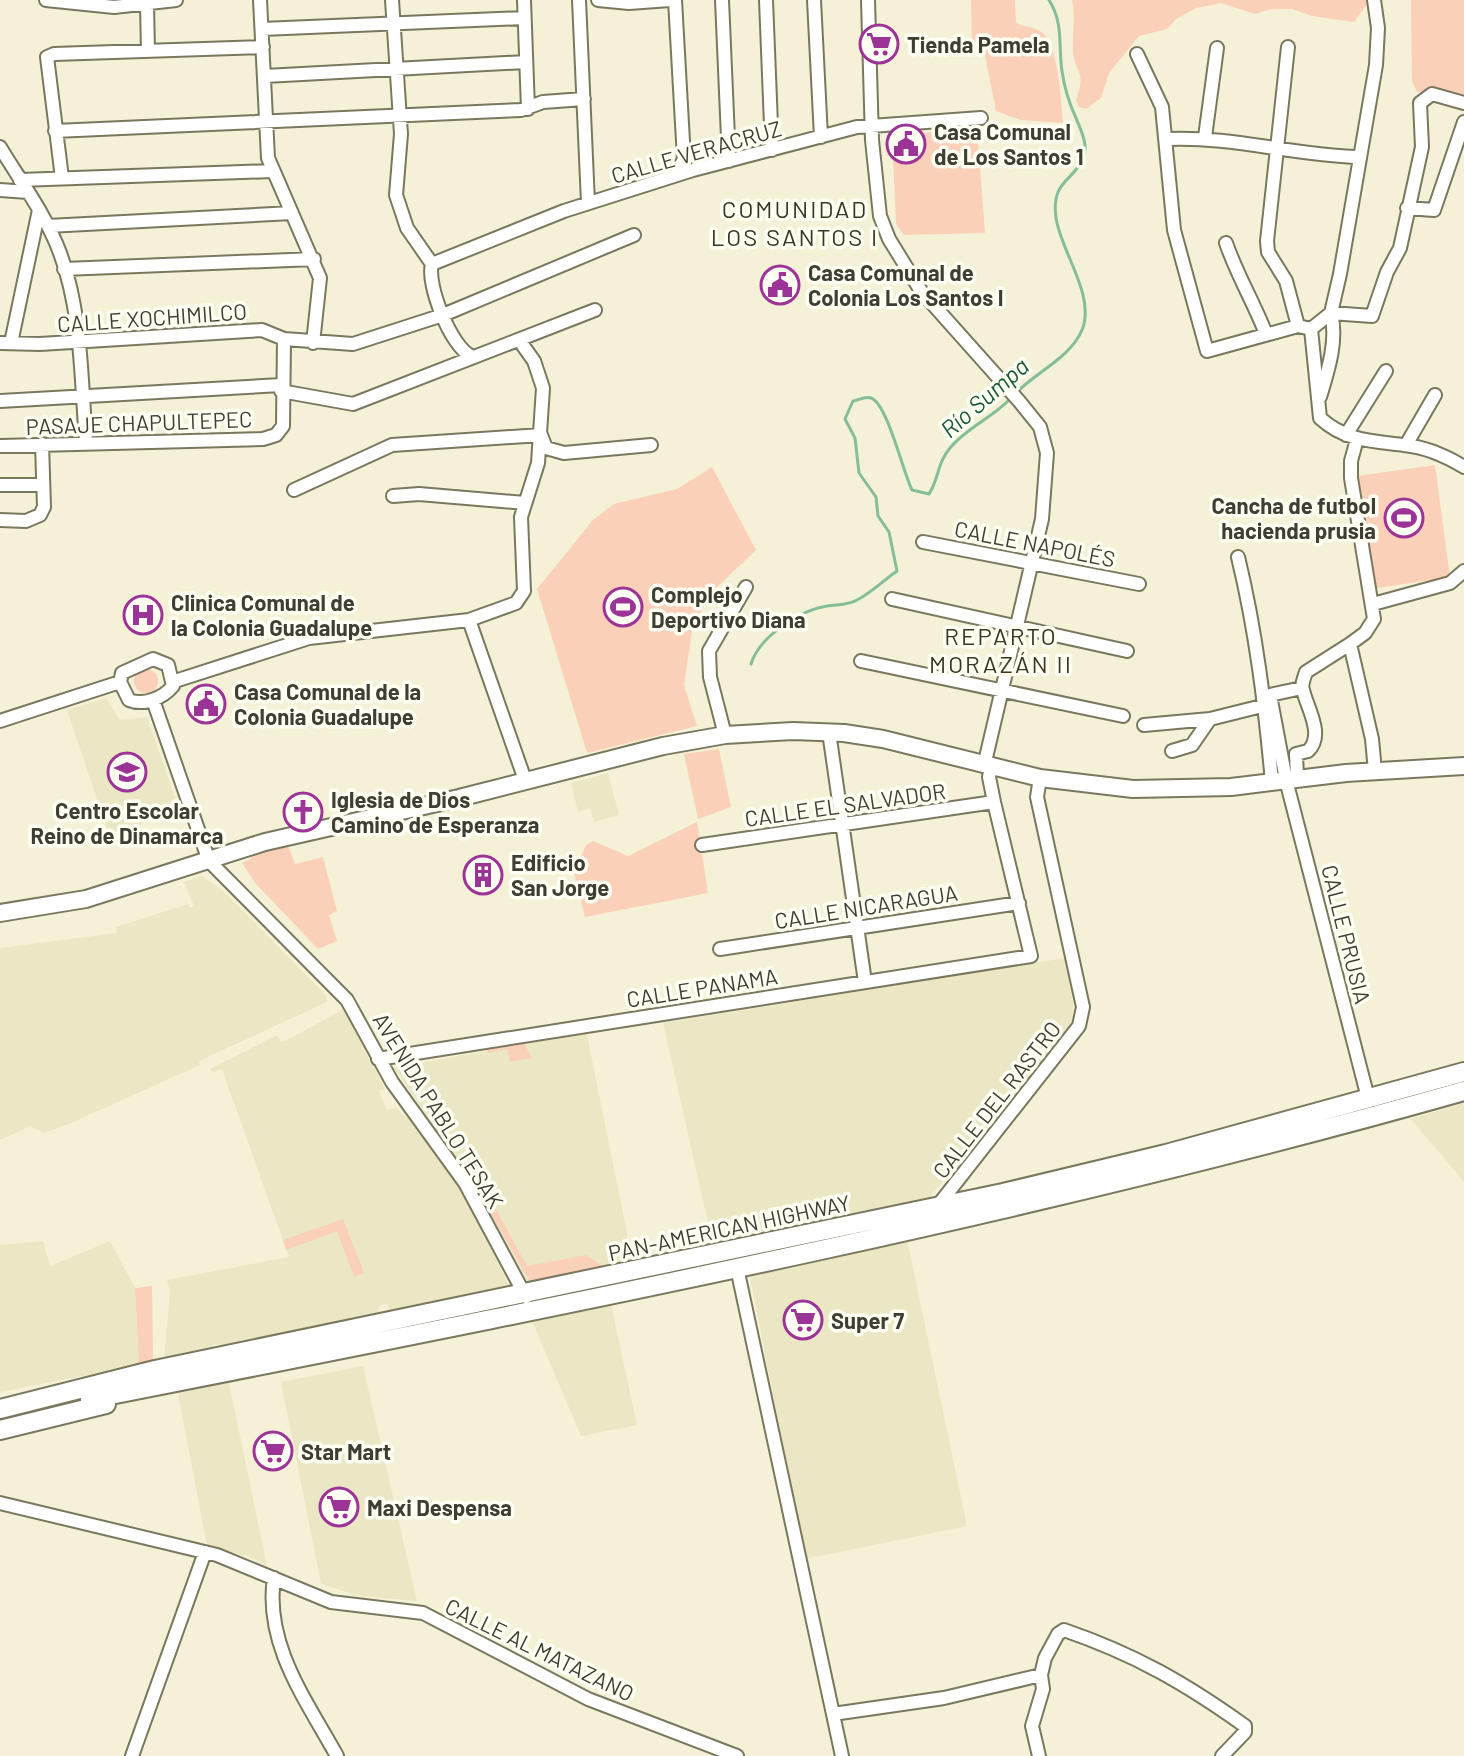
<svg xmlns="http://www.w3.org/2000/svg" width="1464" height="1756" font-family="Barlow,sans-serif">
	<style>
		.built { fill: #ebe7c5 }
		.green { fill: #fad0b9 }
		.lines { fill: none; stroke-linecap: round; stroke-linejoin: round }
		.stream { stroke: #85bd99; stroke-width: 3 }
		.minor-casing { stroke: #7a775f; stroke-width: 16 }
		.major-casing { stroke: #7a775f; stroke-width: 20 }
		.highway-casing { stroke: #7a775f; stroke-width: 22 }
		.minor { stroke: #fff; stroke-width: 12 }
		.major { stroke: #fff; stroke-width: 16 }
		.highway { stroke: #fff; stroke-width: 18 }
		.labels { text-anchor: middle; dominant-baseline: central; stroke-width: 7; stroke-linejoin: round; paint-order: stroke }
		.poi-label { font-size: 22px; font-weight: bold; fill: #3f3e33; stroke: #fffef3; text-anchor: start }
		.street-label { font-size: 22px; fill: #3f3e33; stroke: #fffef3 }
		.neighbourhood-label { font-size: 24px; letter-spacing: 2px; fill: #393621; stroke: #fffef3 }
		.water-label { font-size: 24px; font-style: italic; fill: #1a5a38; stroke: #fffef3 }
	</style>
	<rect width="100%" height="100%" fill="#f4f1d7"/>
	<path class="built" d="M 106,698 L 120,720 L 147,717 L 180,811 L 109,835 L 67,710 Z
		M 608,773 L 619,815 L 594,822 L 590,808 L 578,812 L 571,783 Z
		M 202,876 L 223,891 L 327,996 L 327,1002 L 199,1061 L 200,1065 L 69,1124 L 44,1133 L 30,1126 L 0,1140 L 0,948 L 117,933 L 116,927 L 188,904 L 190,908 L 194,906 L 184,882 Z
		M 1065,958 L 1073,1004 L 1072,1021 L 1064,1036 L 927,1200 L 713,1245 L 663,1023 Z
		M 344,1009 L 385,1089 L 379,1091 L 387,1110 L 396,1107 L 405,1117 L 410,1116 L 440,1157 L 466,1200 L 511,1289 L 391,1313 L 387,1303 L 378,1307 L 379,1316 L 305,1331 L 295,1329 L 292,1333 L 221,1348 L 220,1344 L 213,1345 L 213,1350 L 164,1360 L 170,1292 L 167,1280 L 289,1257 L 223,1072 L 221,1069 L 212,1073 L 210,1069 L 277,1035 L 281,1042 L 287,1040 Z
		M 583,1033 L 587,1035 L 633,1263 L 527,1281 L 487,1207 L 490,1200 L 485,1189 L 479,1191 L 394,1068 Z
		M 1464,1103 L 1464,1182 L 1411,1119 Z
		M 907,1239 L 967,1526 L 805,1559 L 749,1272 Z
		M 43,1241 L 50,1266 L 110,1241 L 135,1288 L 139,1365 L 0,1392 L 0,1245 Z
		M 610,1300 L 637,1425 L 581,1436 L 530,1316 Z
		M 363,1366 L 417,1601 L 360,1596 L 321,1584 L 281,1382 Z
		M 229,1383 L 267,1566 L 250,1557 L 207,1546 L 178,1394 Z"/>
	<path class="green" d="M 971,0 L 1015,0 L 1016,23 C 1024,27 1034,27 1040,31 C 1059,42 1061,102 1063,123 L 1021,120 L 996,111 L 982,41 L 972,42 Z
		M 1072,0 L 1370,0 L 1354,22 L 1312,16 L 1292,9 L 1271,9 L 1255,14 L 1221,3 L 1196,8 L 1176,19 L 1167,29 L 1139,36 L 1109,73 L 1101,98 L 1086,109 L 1079,107 L 1076,100 C 1087,69 1075,76 1073,51 C 1072,34 1076,18 1072,0 Z
		M 1411,0 L 1464,0 L 1464,96 L 1444,91 L 1417,92 L 1412,81 Z
		M 977,129 L 985,233 L 904,235 L 896,224 L 892,135 Z
		M 1435,465 L 1450,577 L 1371,589 L 1357,476 Z
		M 712,467 L 756,550 L 714,590 L 693,625 L 684,685 L 697,726 L 587,753 L 537,589 L 593,520 L 614,504 L 677,489 Z
		M134 681a12 12 0 1 1 24 0a12 12 0 1 1-24 0Z
		M 719,749 L 731,807 L 698,819 L 684,754 Z
		M 697,822 L 708,893 L 585,917 L 574,873 L 586,845 L 593,841 L 628,856 Z
		M 288,845 L 295,864 L 323,857 L 337,911 L 329,915 L 337,941 L 318,949 L 256,884 L 242,863 L 251,859 L 250,855 Z
		M 523,1041 L 532,1058 L 510,1062 L 507,1049 L 487,1053 L 486,1048 Z
		M 491,1200 L 527,1266 L 586,1255 L 607,1269 L 530,1282 L 487,1207 Z
		M 343,1219 L 364,1273 L 354,1277 L 337,1231 L 286,1250 L 283,1240 Z
		M 152,1286 L 153,1362 L 139,1365 L 135,1288 Z"/>
	<g class="lines">
		<path class="stream" d="M 1016,393 C 1035,373 1071,357 1082,330 C 1096,296 1061,252 1056,218 C 1051,181 1072,182 1083,159 C 1089,145 1081,131 1076,118 C 1070,105 1064,86 1062,71 C 1058,45 1064,24 1049,0
			M 751,664 C 759,637 800,610 827,606 C 838,604 846,606 857,600 C 871,593 884,580 897,571 L 889,532 L 878,516 L 876,497 L 859,473 L 855,438 L 845,419 L 853,401 C 858,400 866,396 871,398 C 887,403 903,472 912,490 L 929,494 C 939,479 937,463 950,448 C 966,428 992,418 1010,399"/>
		<g class="minor-casing">
			<path id="minor" d="M 46,0 L 114,7 L 176,0
				M 260,0 L 268,158 L 320,278 L 313,343
				M 392,0 L 401,134 L 396,195 L 407,228 L 432,264 C 426,284 451,347 471,356
				M 524,0 L 528,109
				M 579,0 L 588,203
				M 598,0 L 629,3 L 670,0
				M 675,0 L 684,159 L 676,175
				M 722,0 L 729,161
				M 766,0 L 772,150
				M 814,0 L 821,137
				M 868,0 L 872,140 L 880,216 L 889,239 L 921,291 L 1019,401 L 1040,427 L 1047,453 L 1042,519 L 984,766
				M 1374,0 L 1378,28 L 1376,65 L 1340,274 L 1331,313 L 1311,329 L 1320,418 C 1345,441 1372,441 1404,445 C 1425,447 1446,456 1464,467
				M 147,5 L 148,51
				M 262,29 L 524,18
				M 1288,47 L 1267,241 L 1268,252 L 1286,281 L 1298,326
				M 1137,54 L 1162,107 L 1174,230 L 1207,351 L 1298,326 L 1311,329
				M 265,76 L 526,62
				M 55,131 L 521,110 L 543,102 L 584,99
				M 1205,137 L 1217,48
				M 1167,139 C 1231,136 1293,155 1358,157
				M 0,147 C 21,182 46,215 60,253 C 82,312 81,380 86,441
				M 62,178 L 47,57 L 54,54 L 263,47
				M 20,180 L 272,171
				M 0,190 L 28,192
				M 1407,208 L 1434,210 L 1464,122
				M 48,226 L 292,213
				M 1226,243 C 1237,275 1254,303 1266,334
				M 432,264 L 564,211 L 693,170 L 857,127 L 981,118
				M 64,269 L 314,259
				M 0,343 L 40,344 L 262,330 L 284,339 L 353,344 L 443,315 L 634,235
				M 11,343 L 39,210
				M 281,391 L 353,404 L 595,310
				M 1320,397 C 1328,371 1338,340 1331,313 L 1372,316 L 1387,272 L 1400,248 L 1422,147 L 1420,103 L 1432,94 L 1464,103
				M 0,401 L 281,385
				M 1346,435 L 1386,371
				M 1357,439 L 1351,461 L 1351,478 L 1374,619 L 1365,633 L 1350,644 L 1372,739 L 1375,771
				M 1406,445 L 1435,395
				M 0,446 L 263,439 L 276,435 L 283,426 L 284,339
				M 0,485 L 43,485
				M 294,490 L 392,445 L 541,435 L 546,448 L 564,453 L 651,445
				M 393,496 L 419,494 L 525,503
				M 0,520 L 26,521 L 40,515 L 44,507 L 42,444
				M 923,542 L 1139,584
				M 1238,557 C 1256,631 1265,706 1272,782
				M 892,599 L 1127,651
				M 1373,604 L 1450,583 L 1464,571
				M 469,620 L 525,780
				M 153,659 L 168,665 L 173,686 C 163,698 144,706 129,700 L 120,682 L 122,673 Z
				M 861,661 L 1123,716
				M 175,681 L 309,638 L 469,620 L 516,603 L 524,591 L 521,517 L 538,463 L 543,388 L 534,361 L 519,340
				M 1302,688 L 1270,695 L 1286,780 L 1368,1098
				M 153,700 L 209,861 L 347,1000 L 392,1082 L 465,1183 L 526,1297
				M 0,721 L 120,682
				M 1144,725 L 1210,719
				M 829,732 L 865,982
				M 725,735 L 710,677 L 709,651 L 746,587
				M 1172,751 L 1192,745 L 1210,719 L 1262,706
				M 1297,778 L 1296,754 L 1308,751 C 1325,735 1307,708 1303,690 C 1301,685 1304,678 1306,672 L 1350,644
				M 702,845 L 994,802
				M 720,949 L 1019,903
				M 378,1059 L 1031,956 L 994,802 L 989,777 L 991,767
				M 936,1208 L 1079,1026 L 1083,1007 L 1037,797 L 1040,778
				M 737,1268 L 842,1756
				M 0,1503 L 217,1555 L 331,1602 L 423,1613 L 588,1699 L 737,1756
				M 274,1578 C 264,1644 306,1700 337,1756
				M 833,1714 L 944,1698 L 1041,1675
				M 132,1756 L 205,1552
				M 1039,1756 L 1032,1726 L 1043,1689 L 1041,1675 L 1045,1658 L 1058,1634 L 1064,1630 C 1134,1654 1185,1683 1245,1726 L 1245,1732 L 1222,1756"/>
		</g>
		<g class="major-casing">
			<path id="major" d="M 0,913 L 86,899 L 265,842 L 459,798 L 663,746 L 725,735 L 793,731 L 844,733 L 883,739 L 1040,778 L 1133,789 L 1231,787 L 1346,773 L 1464,766"/>
		</g>
		<g class="highway-casing">
			<path id="highway" d="M 90,1399 C 550,1308 1012,1219 1464,1091
				M 0,1409 L 155,1370 L 1003,1193 L 1166,1154 L 1464,1072
				M 0,1430 L 106,1404"/>
		</g>
		<use href="#minor" class="minor"/>
		<use href="#major" class="major"/>
		<use href="#highway" class="highway"/>
	</g>
	<defs>
		<g id="supermarket-ring" transform="scale(2)"><circle r="9.5" fill="#fffef3" stroke="#9c3497" stroke-width="1.5"/><path d="M-6-5.5h2.5l.6 2H6L4.5 2H-2.5L-4.4-4H-6ZM-1.5 3.2a1.3 1.3 0 1 0 .1 0ZM3 3.2a1.3 1.3 0 1 0 .1 0Z" fill="#9c3497"/></g>
		<g id="civic-ring" transform="scale(2)"><circle r="9.5" fill="#fffef3" stroke="#9c3497" stroke-width="1.5"/><path d="M-.6-6.5H3V-4.5H.6V-3L4-1V1h2V6H-6V1h2V-1L-.6-3ZM-1.2 2.5V6h2.4V2.5Z" fill="#9c3497"/></g>
		<g id="stadium-ring" transform="scale(2)"><circle r="9.5" fill="#fffef3" stroke="#9c3497" stroke-width="1.5"/><path d="M0-5a6.5 5 0 1 0 0 10a6.5 5 0 1 0 0-10ZM-3.5-1.8h7v3.6h-7Z" fill="#9c3497"/></g>
		<g id="hospital-ring" transform="scale(2)"><circle r="9.5" fill="#fffef3" stroke="#9c3497" stroke-width="1.5"/><path d="M-5-5h3v3.5h4V-5h3V5h-3V1.5h-4V5h-3Z" fill="#9c3497"/></g>
		<g id="school-ring" transform="scale(2)"><circle r="9.5" fill="#fffef3" stroke="#9c3497" stroke-width="1.5"/><path d="M0-5L7-2L0 1L-7-2ZM-4 1L0 2.5L4 1V4Q0 6-4 4Z" fill="#9c3497"/></g>
		<g id="church-ring" transform="scale(2)"><circle r="9.5" fill="#fffef3" stroke="#9c3497" stroke-width="1.5"/><path d="M-1.2-6h2.4v3.5h3.3v2.4h-3.3V6h-2.4V-.1h-3.3v-2.4h3.3Z" fill="#9c3497"/></g>
		<g id="building-ring" transform="scale(2)"><circle r="9.5" fill="#fffef3" stroke="#9c3497" stroke-width="1.5"/><path d="M-4-6H4V6H1V3H-1V6H-4ZM-2.5-4.3h1.7v1.8h-1.7ZM.8-4.3h1.7v1.8H.8ZM-2.5-1h1.7V.8h-1.7ZM.8-1h1.7V.8H.8Z" fill="#9c3497"/></g>
	</defs>
	<g fill-rule="evenodd">
		<use href="#supermarket-ring" x="879" y="44"/>
		<use href="#civic-ring" x="906" y="144"/>
		<use href="#civic-ring" x="780" y="285"/>
		<use href="#stadium-ring" x="1404" y="518"/>
		<use href="#stadium-ring" x="623" y="607"/>
		<use href="#hospital-ring" x="143" y="615"/>
		<use href="#civic-ring" x="206" y="704"/>
		<use href="#school-ring" x="127" y="772"/>
		<use href="#church-ring" x="303" y="812"/>
		<use href="#building-ring" x="483" y="875"/>
		<use href="#supermarket-ring" x="803" y="1320"/>
		<use href="#supermarket-ring" x="273" y="1451"/>
		<use href="#supermarket-ring" x="339" y="1507"/>
	</g>
	<g class="labels">
		<g class="poi-label">
			<text x="907" y="44">Tienda Pamela</text>
			<text x="934" y="131">Casa Comunal<tspan x="934" dy="25">de Los Santos 1</tspan></text>
			<text x="808" y="272">Casa Comunal de<tspan x="808" dy="25">Colonia Los Santos I</tspan></text>
			<text x="1376" y="505" text-anchor="end">Cancha de futbol<tspan x="1376" dy="25">hacienda prusia</tspan></text>
			<text x="651" y="594">Complejo<tspan x="651" dy="25">Deportivo Diana</tspan></text>
			<text x="171" y="602">Clinica Comunal de<tspan x="171" dy="25">la Colonia Guadalupe</tspan></text>
			<text x="234" y="691">Casa Comunal de la<tspan x="234" dy="25">Colonia Guadalupe</tspan></text>
			<text x="331" y="799">Iglesia de Dios<tspan x="331" dy="25">Camino de Esperanza</tspan></text>
			<text x="127" y="810" text-anchor="middle">Centro Escolar<tspan x="127" dy="25">Reino de Dinamarca</tspan></text>
			<text x="511" y="862">Edificio<tspan x="511" dy="25">San Jorge</tspan></text>
			<text x="831" y="1320">Super 7</text>
			<text x="301" y="1451">Star Mart</text>
			<text x="367" y="1507">Maxi Despensa</text>
		</g>
		<g class="street-label">
			<text transform="translate(696 151) rotate(-16)">CALLE VERACRUZ</text>
			<text transform="translate(152 317) rotate(-4)">CALLE XOCHIMILCO</text>
			<text transform="translate(139 422) rotate(-2)">PASAJE CHAPULTEPEC</text>
			<text transform="translate(1035 543) rotate(11)">CALLE NAPOLÉS</text>
			<text transform="translate(845 804) rotate(-8)">CALLE EL SALVADOR</text>
			<text transform="translate(866 906) rotate(-9)">CALLE NICARAGUA</text>
			<text transform="translate(1347 934) rotate(76)">CALLE PRUSIA</text>
			<text transform="translate(702 987) rotate(-9)">CALLE PANAMA</text>
			<text transform="translate(996 1099) rotate(-52)">CALLE DEL RASTRO</text>
			<text transform="translate(439 1110) rotate(58)">AVENIDA PABLO TESAK</text>
			<text transform="translate(729 1227) rotate(-12)">PAN-AMERICAN HIGHWAY</text>
			<text transform="translate(540 1649) rotate(26)">CALLE AL MATAZANO</text>
		</g>
		<g class="neighbourhood-label">
			<text x="795" y="208">COMUNIDAD<tspan x="795" dy="28">LOS SANTOS I</tspan></text>
			<text x="1001" y="635">REPARTO<tspan x="1001" dy="28">MORAZÁN II</tspan></text>
		</g>
		<g class="water-label">
			<text transform="translate(984 397) rotate(-41)">Río Sumpa</text>
		</g>
	</g>
</svg>
